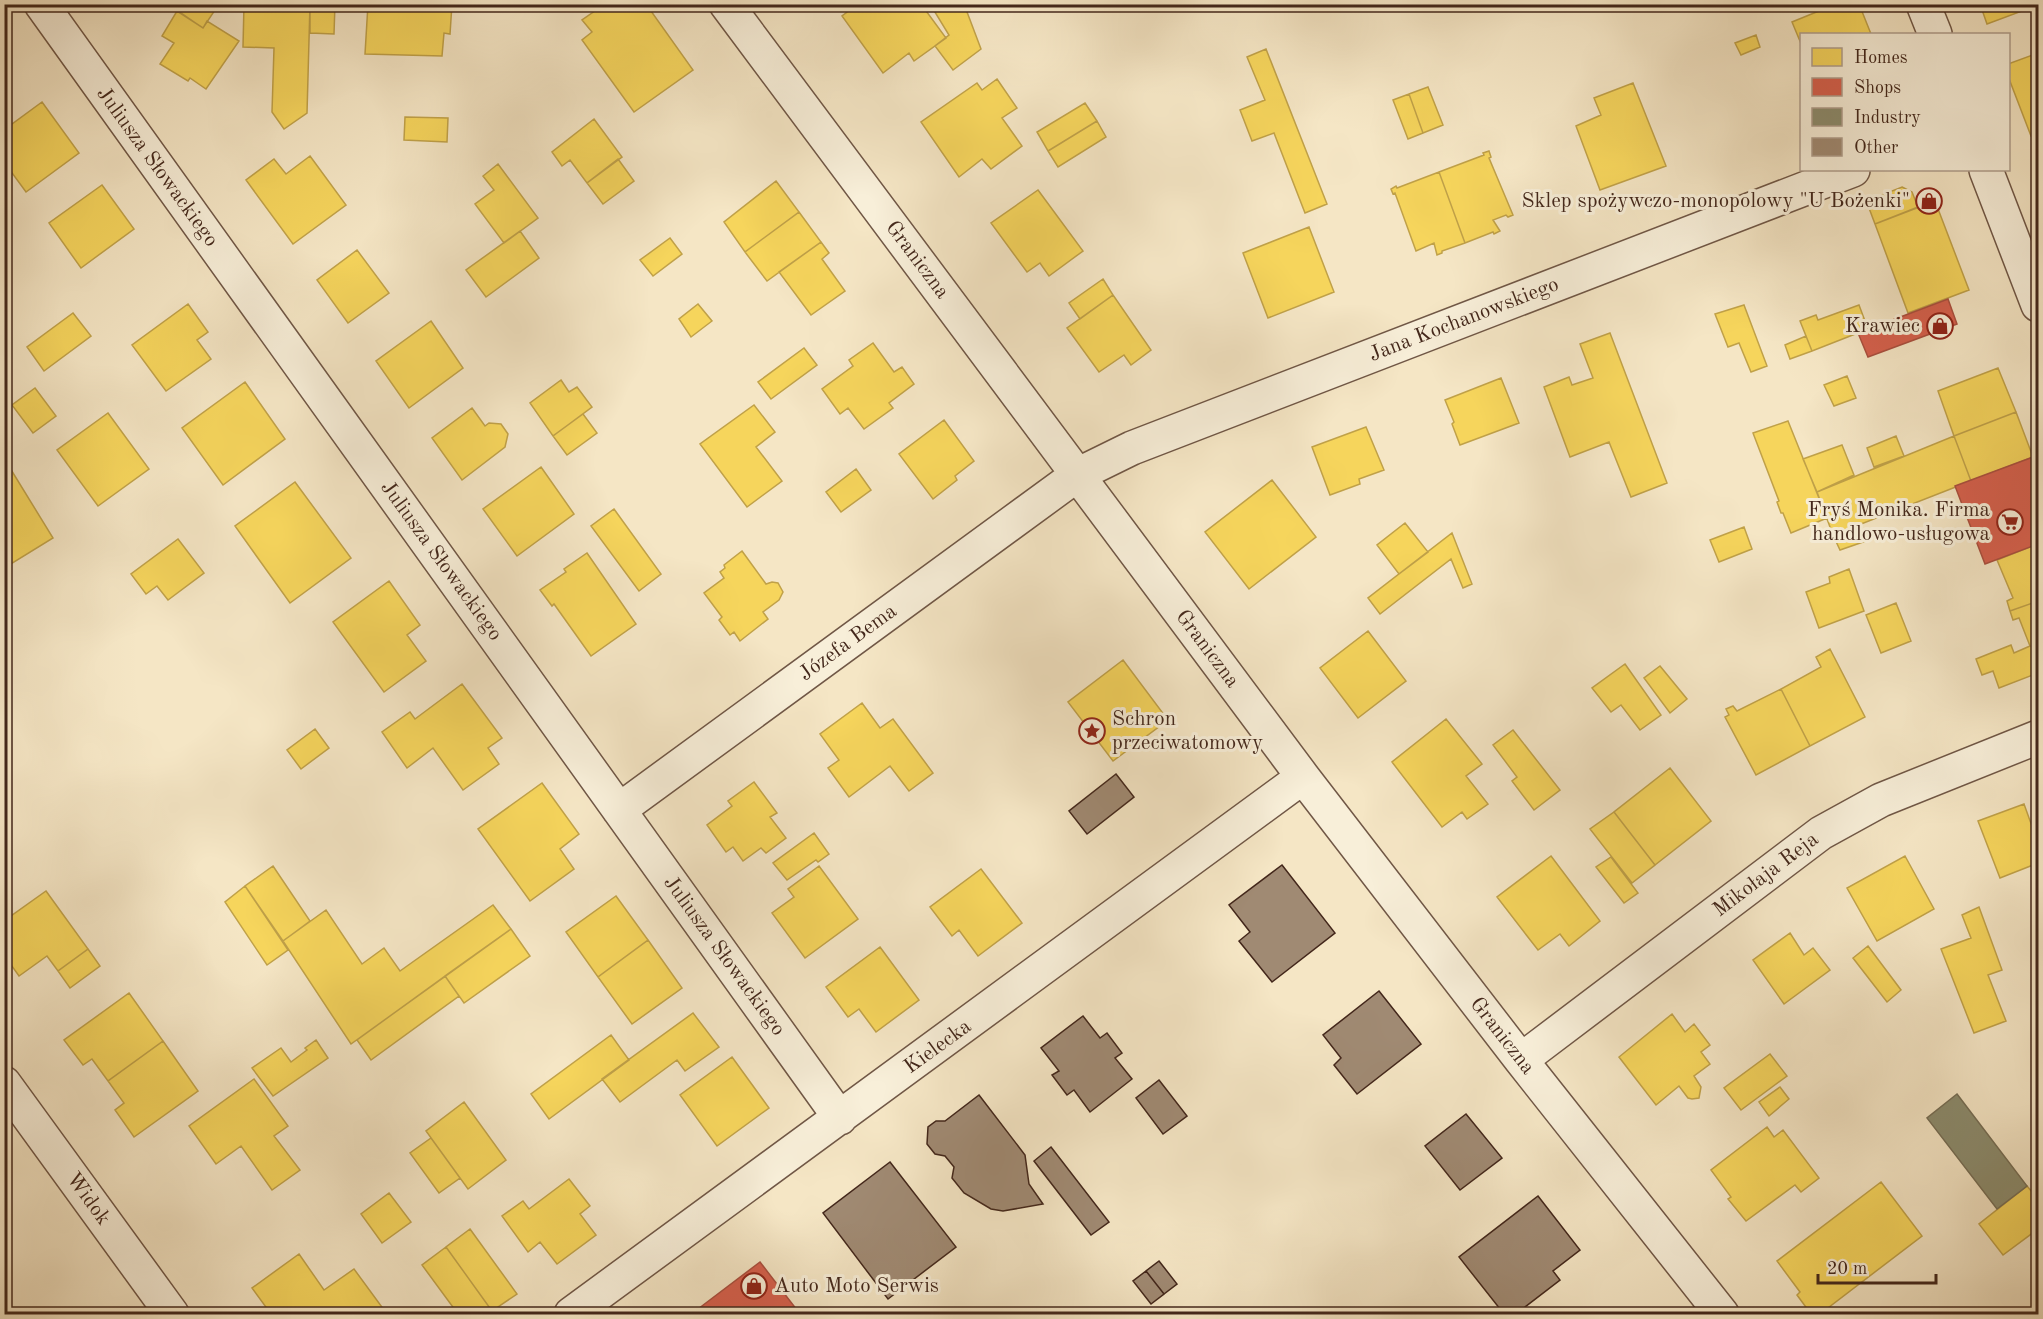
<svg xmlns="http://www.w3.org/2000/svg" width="2043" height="1319" font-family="'Old Standard TT',serif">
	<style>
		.homes { fill: #f6d55c; stroke: #c0a148; stroke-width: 1.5 }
		.shops { fill: #d6604d; stroke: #aa4f3e; stroke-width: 1.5 }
		.industry { fill: #8c8c6e; stroke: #766e55; stroke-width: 1.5 }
		.building { fill: #a08a73; stroke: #43271b; stroke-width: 1.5 }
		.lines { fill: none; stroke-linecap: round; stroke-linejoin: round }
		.minor-casing { stroke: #705746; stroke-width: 36 }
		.tertiary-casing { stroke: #705746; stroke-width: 36 }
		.minor { stroke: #f8efd9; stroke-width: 33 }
		.tertiary { stroke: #f8efd9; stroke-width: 33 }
		.labels { text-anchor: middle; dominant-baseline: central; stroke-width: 6; stroke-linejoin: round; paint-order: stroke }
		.street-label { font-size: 21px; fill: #43271b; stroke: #f8efd9 }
		.poi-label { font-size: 21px; fill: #43271b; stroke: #f8efd9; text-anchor: end }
	</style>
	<rect width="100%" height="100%" fill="#f5e6c5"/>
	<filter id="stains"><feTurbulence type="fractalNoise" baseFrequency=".00333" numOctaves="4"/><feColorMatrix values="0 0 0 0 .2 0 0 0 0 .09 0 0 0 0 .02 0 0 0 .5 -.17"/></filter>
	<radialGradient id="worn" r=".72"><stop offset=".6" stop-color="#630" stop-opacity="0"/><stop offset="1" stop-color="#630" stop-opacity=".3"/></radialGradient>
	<path class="homes" d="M 168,4 L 219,4 L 203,28 Z
		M 244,4 L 310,4 L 307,113 L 284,129 L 272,112 L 274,48 L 243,47 Z
		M 310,4 L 335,4 L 334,34 L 310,33 Z
		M 368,4 L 452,4 L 450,34 L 444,33 L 442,56 L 365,54 Z
		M 605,4 L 646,4 L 693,70 L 634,112 L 582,40 L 592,32 L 582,20 Z
		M 858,4 L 921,4 L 946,38 L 914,61 L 909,53 L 883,73 L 842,16 Z
		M 930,4 L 964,4 L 981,49 L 953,70 L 935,46 L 949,35 Z
		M 1836,4 L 1859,4 L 1871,34 L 1802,34 L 1802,46 L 1792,22 Z
		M 1980,4 L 2038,4 L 2038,5 L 1987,24 Z
		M 177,11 L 203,28 L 207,21 L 239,41 L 206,89 L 190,78 L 188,81 L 160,64 L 174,43 L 162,36 Z
		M 1756,35 L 1760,47 L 1741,55 L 1735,43 Z
		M 1266,49 L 1327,204 L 1305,213 L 1274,133 L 1252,141 L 1240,110 L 1265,100 L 1247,57 Z
		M 2038,53 L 2038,133 L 2031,136 L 2008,76 L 2008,64 Z
		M 997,79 L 1017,108 L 1002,118 L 1022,146 L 991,169 L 982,159 L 959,177 L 921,122 L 977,83 L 982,90 Z
		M 1633,83 L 1666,166 L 1600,190 L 1576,126 L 1601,115 L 1594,98 Z
		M 1428,87 L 1443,125 L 1423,133 L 1409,94 Z
		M 1409,94 L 1423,133 L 1408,139 L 1393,100 Z
		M 42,102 L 79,153 L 26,192 L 4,162 L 4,130 Z
		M 1085,103 L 1097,121 L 1048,151 L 1037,132 Z
		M 405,117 L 448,118 L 447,142 L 404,140 Z
		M 594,119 L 622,157 L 587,183 L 570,160 L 562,166 L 552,152 Z
		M 1097,121 L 1106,137 L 1058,167 L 1048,151 Z
		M 1489,151 L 1491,157 L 1489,158 L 1513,215 L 1508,217 L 1506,215 L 1493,220 L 1500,231 L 1494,234 L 1493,232 L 1465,243 L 1439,172 L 1484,155 L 1483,153 Z
		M 310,156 L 346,205 L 293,244 L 246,180 L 274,159 L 286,174 Z
		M 618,159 L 634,181 L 603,204 L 587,183 Z
		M 498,164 L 538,218 L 504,243 L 475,204 L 494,190 L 483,176 Z
		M 1439,172 L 1465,243 L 1442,251 L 1442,253 L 1437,255 L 1434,243 L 1416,251 L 1395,193 L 1393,194 L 1391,189 L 1396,186 L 1397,188 Z
		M 776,181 L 799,212 L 745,252 L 724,222 Z
		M 102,185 L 134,229 L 81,268 L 49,223 Z
		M 1902,187 L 1912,192 L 1918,207 L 1875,224 L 1869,208 L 1874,198 Z
		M 1038,190 L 1083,251 L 1049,276 L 1040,263 L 1027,272 L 991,223 Z
		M 1935,201 L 1969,290 L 1908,313 L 1875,224 Z
		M 799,212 L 821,242 L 767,281 L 745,252 Z
		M 1309,227 L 1334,292 L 1268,318 L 1243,253 Z
		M 520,231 L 539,258 L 486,297 L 466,270 Z
		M 670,238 L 682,254 L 653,276 L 640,260 Z
		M 821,242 L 829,253 L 822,259 L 845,291 L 811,315 L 779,272 Z
		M 357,250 L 389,293 L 348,323 L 317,280 Z
		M 1103,279 L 1113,295 L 1080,319 L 1069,303 Z
		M 1113,295 L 1151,350 L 1131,365 L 1124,355 L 1099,372 L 1067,328 Z
		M 188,304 L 208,332 L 197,340 L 211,359 L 166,391 L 132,345 Z
		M 698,304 L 712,321 L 691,337 L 679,319 Z
		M 1744,305 L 1767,366 L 1751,372 L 1739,343 L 1728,347 L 1715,314 Z
		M 1859,305 L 1868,329 L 1812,351 L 1800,321 L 1816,315 L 1818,320 Z
		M 73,313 L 91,336 L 44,371 L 27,347 Z
		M 431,321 L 463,368 L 409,408 L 376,361 Z
		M 1610,333 L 1667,483 L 1631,497 L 1609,442 L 1570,457 L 1544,387 L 1569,377 L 1572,385 L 1593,378 L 1580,344 Z
		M 1806,336 L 1812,351 L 1790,359 L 1785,345 Z
		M 873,343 L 894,372 L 902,367 L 914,384 L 889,403 L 893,408 L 864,429 L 848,408 L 840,414 L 822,389 L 853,366 L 849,360 Z
		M 804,348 L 817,365 L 771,399 L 758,382 Z
		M 1998,368 L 2016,412 L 1954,436 L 1938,391 Z
		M 1847,376 L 1856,398 L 1834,406 L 1824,385 Z
		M 1501,378 L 1519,423 L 1460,445 L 1452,424 L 1454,422 L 1445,400 Z
		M 561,380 L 569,392 L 577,387 L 592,407 L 553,436 L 530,403 Z
		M 245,382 L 285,439 L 223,485 L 182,428 Z
		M 35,388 L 56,416 L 33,433 L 12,405 Z
		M 754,405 L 775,432 L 756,447 L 782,481 L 747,507 L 700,444 Z
		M 472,408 L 485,426 L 489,423 L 501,424 L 508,434 L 505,447 L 462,480 L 432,438 Z
		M 2016,412 L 2033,457 L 1971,481 L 1954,436 Z
		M 108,413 L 149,469 L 98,506 L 57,450 Z
		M 583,414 L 597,433 L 567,455 L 553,436 Z
		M 944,420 L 974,461 L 955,476 L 957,480 L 933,499 L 899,454 Z
		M 1788,421 L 1827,518 L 1791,533 L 1783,513 L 1781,513 L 1777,502 L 1779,501 L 1753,433 Z
		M 1366,427 L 1384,470 L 1359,479 L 1360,484 L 1330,495 L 1312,447 Z
		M 1896,436 L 1904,456 L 1874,467 L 1867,448 Z
		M 1954,436 L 1971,481 L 1833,535 L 1817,492 Z
		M 1842,445 L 1854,475 L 1817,492 L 1803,459 Z
		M 541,467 L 574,514 L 517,556 L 483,509 Z
		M 10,468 L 53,538 L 6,567 L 4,563 L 4,471 Z
		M 856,469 L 871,490 L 841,512 L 826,492 Z
		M 1272,480 L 1316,537 L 1249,589 L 1205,532 Z
		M 295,482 L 351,558 L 290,603 L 235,526 Z
		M 614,509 L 661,574 L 639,591 L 591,526 Z
		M 1405,523 L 1428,552 L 1399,574 L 1377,545 Z
		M 1859,524 L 1866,541 L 1840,550 L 1833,535 Z
		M 1744,527 L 1752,549 L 1719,562 L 1710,540 Z
		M 1452,533 L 1472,584 L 1463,588 L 1451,559 L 1380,614 L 1368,598 Z
		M 178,539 L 204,573 L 168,600 L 157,586 L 146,594 L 131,574 Z
		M 2038,544 L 2038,601 L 2010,611 L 2007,601 L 2013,598 L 1997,560 Z
		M 742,551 L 766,584 L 772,582 L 778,583 L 783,592 L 779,600 L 763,612 L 768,619 L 740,641 L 734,632 L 730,635 L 719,620 L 722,617 L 704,593 L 724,578 L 720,572 L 725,568 L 724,565 Z
		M 587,553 L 636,624 L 591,656 L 554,604 L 552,606 L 540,590 L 566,572 L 564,569 Z
		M 1849,569 L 1864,611 L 1819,628 L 1806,592 L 1830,583 L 1829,577 Z
		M 389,581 L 420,625 L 407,635 L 426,661 L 384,692 L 333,622 Z
		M 2038,601 L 2038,673 L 1999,688 L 1993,671 L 1982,675 L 1976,659 L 2011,645 L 2014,653 L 2030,646 L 2019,618 L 2013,620 L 2010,611 Z
		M 1896,603 L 1911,641 L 1881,653 L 1866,615 Z
		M 1368,631 L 1406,681 L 1358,718 L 1320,668 Z
		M 1830,649 L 1865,717 L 1810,746 L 1781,689 L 1821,667 L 1816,657 Z
		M 1123,660 L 1168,720 L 1113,761 L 1068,702 Z
		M 1625,664 L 1661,715 L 1640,730 L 1621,705 L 1611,712 L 1592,688 Z
		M 1660,666 L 1687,699 L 1670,713 L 1644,678 Z
		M 462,684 L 502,738 L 488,748 L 499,764 L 463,790 L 433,748 L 407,768 L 382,732 L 410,712 L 415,719 Z
		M 1781,689 L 1810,746 L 1756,775 L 1725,717 L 1729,715 L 1726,709 L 1733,706 L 1737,711 Z
		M 862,703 L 880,728 L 893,719 L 933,773 L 909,791 L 890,766 L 849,797 L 828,768 L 839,760 L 820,734 Z
		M 1446,719 L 1482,764 L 1466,776 L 1488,804 L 1467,819 L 1462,812 L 1442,827 L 1392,762 Z
		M 315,729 L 329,748 L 301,769 L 287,750 Z
		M 1513,730 L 1560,790 L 1534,810 L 1512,781 L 1517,777 L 1493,745 Z
		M 1670,768 L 1711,821 L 1655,865 L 1614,812 Z
		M 754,782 L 777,813 L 770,817 L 786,838 L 766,853 L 761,848 L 743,861 L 733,847 L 726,852 L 707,825 L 732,806 L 728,801 Z
		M 542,783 L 579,834 L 560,849 L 574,869 L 530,901 L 478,829 Z
		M 2024,804 L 2038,843 L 2038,863 L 2000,878 L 1978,821 Z
		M 1614,812 L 1655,865 L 1632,883 L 1590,829 Z
		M 814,833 L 829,854 L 818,862 L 816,860 L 787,880 L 773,863 Z
		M 1551,856 L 1600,921 L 1569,946 L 1560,934 L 1538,950 L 1497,897 Z
		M 1905,856 L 1934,909 L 1877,941 L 1847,888 Z
		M 1611,857 L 1638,893 L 1624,903 L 1596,867 Z
		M 273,866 L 310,921 L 283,941 L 245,886 Z
		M 819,866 L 858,919 L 805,958 L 772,913 L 794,897 L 788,889 Z
		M 981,869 L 1022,923 L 978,956 L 959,930 L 952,936 L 930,907 Z
		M 245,886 L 288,950 L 267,965 L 225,902 Z
		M 46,891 L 88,949 L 58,971 L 47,956 L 19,976 L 4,955 L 4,921 Z
		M 616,896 L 648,940 L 598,977 L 566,932 Z
		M 493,905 L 511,929 L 351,1044 L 283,941 L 326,910 L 362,964 L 384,948 L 400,971 Z
		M 1979,907 L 2002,970 L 1988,975 L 2006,1021 L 1974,1033 L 1941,949 L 1971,938 L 1962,915 Z
		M 511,929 L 530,956 L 464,1003 L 445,976 Z
		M 1790,933 L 1804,955 L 1813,948 L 1830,970 L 1784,1004 L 1753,960 Z
		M 648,940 L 682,988 L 632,1024 L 598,977 Z
		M 1868,946 L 1901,990 L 1887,1002 L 1853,958 Z
		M 880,947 L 919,1000 L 876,1032 L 859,1009 L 848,1017 L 826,987 Z
		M 88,949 L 100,966 L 70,988 L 58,971 Z
		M 445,976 L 459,996 L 371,1060 L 357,1040 Z
		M 129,993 L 163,1041 L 108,1081 L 92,1059 L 83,1065 L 64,1040 Z
		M 693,1013 L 719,1047 L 685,1071 L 677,1060 L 620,1102 L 602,1079 Z
		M 1672,1014 L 1685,1032 L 1694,1024 L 1710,1045 L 1701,1052 L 1710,1064 L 1694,1076 L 1701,1087 L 1699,1098 L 1692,1099 L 1688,1098 L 1679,1086 L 1656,1105 L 1619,1057 Z
		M 611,1035 L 629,1060 L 549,1119 L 531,1094 Z
		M 316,1040 L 328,1058 L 273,1096 L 252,1068 L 281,1048 L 291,1062 L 307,1050 L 305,1048 Z
		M 163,1041 L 198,1091 L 134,1137 L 115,1110 L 124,1103 L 108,1081 Z
		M 1770,1054 L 1787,1076 L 1741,1110 L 1724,1088 Z
		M 732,1057 L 769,1108 L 717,1146 L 680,1095 Z
		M 254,1079 L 288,1126 L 274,1136 L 300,1170 L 272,1190 L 241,1146 L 216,1164 L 189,1126 Z
		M 1780,1087 L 1789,1099 L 1769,1116 L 1759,1102 Z
		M 464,1102 L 506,1160 L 468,1189 L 426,1131 Z
		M 1767,1127 L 1774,1137 L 1783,1130 L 1819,1178 L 1801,1192 L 1795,1185 L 1746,1221 L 1728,1199 L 1731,1197 L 1711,1170 Z
		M 431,1138 L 460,1178 L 439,1193 L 410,1153 Z
		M 569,1179 L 590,1206 L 580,1214 L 596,1235 L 557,1264 L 540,1242 L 528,1252 L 502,1216 L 523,1201 L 529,1209 Z
		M 1881,1182 L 1922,1236 L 1820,1314 L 1811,1314 L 1797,1295 L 1800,1292 L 1777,1261 Z
		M 2027,1186 L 2032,1192 L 2038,1188 L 2038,1229 L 2003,1255 L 1979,1224 Z
		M 389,1193 L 411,1222 L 382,1243 L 361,1214 Z
		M 470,1229 L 517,1294 L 492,1311 L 446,1247 Z
		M 446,1247 L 492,1311 L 488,1314 L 458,1314 L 422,1265 Z
		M 299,1254 L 324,1290 L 354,1269 L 387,1314 L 271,1314 L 252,1288 Z"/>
	<path class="shops" d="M 1948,299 L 1957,324 L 1868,357 L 1858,333 Z
		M 2033,457 L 2038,470 L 2038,544 L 1985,564 L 1955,486 Z
		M 760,1262 L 797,1310 L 790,1314 L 696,1314 L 694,1312 Z"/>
	<path class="industry" d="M 1957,1094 L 2027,1186 L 1997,1209 L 1927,1118 Z"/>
	<path class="building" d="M 1116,774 L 1134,797 L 1087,834 L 1069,811 Z
		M 1282,865 L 1335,933 L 1272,982 L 1239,941 L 1250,932 L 1229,905 Z
		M 1379,991 L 1421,1044 L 1357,1094 L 1334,1065 L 1341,1058 L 1323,1035 Z
		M 1083,1016 L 1100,1038 L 1107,1033 L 1122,1053 L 1115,1058 L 1132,1079 L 1090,1112 L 1074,1090 L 1067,1095 L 1052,1075 L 1059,1071 L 1041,1048 Z
		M 1159,1080 L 1187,1116 L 1163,1134 L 1136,1098 Z
		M 979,1095 L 1025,1155 L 1029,1184 L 1043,1204 L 1003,1211 L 991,1209 L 964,1193 L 952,1178 L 954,1167 L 945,1156 L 935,1154 L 927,1144 L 928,1127 L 936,1121 L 945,1121 Z
		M 1466,1114 L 1502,1158 L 1460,1190 L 1425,1146 Z
		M 1051,1147 L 1109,1222 L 1091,1235 L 1034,1161 Z
		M 890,1162 L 956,1247 L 888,1299 L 823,1213 Z
		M 1538,1196 L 1580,1250 L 1553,1271 L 1560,1280 L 1516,1314 L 1504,1314 L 1459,1257 Z
		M 1159,1261 L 1177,1284 L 1164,1294 L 1146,1271 Z
		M 1146,1271 L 1164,1294 L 1151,1304 L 1133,1281 Z"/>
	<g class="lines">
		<g class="minor-casing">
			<path id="minor" d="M 41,4 L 840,1118
				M 726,4 L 1303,777 L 1521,1060 L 1722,1314
				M 619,810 L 1077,475 L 1132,448 L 1853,170
				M 1521,1060 L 1821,833 L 1881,800 L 2038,737
				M 4,1083 L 172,1314
				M 571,1314 L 1303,777"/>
		</g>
		<g class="tertiary-casing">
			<path id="tertiary" d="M 1923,4 L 1935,34
				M 1986,170 L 2038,305"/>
		</g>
		<use href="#minor" class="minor"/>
		<use href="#tertiary" class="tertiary"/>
	</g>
	<defs>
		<g id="shop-ring" transform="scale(1.35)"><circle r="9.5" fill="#f8efd9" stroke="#8f2418" stroke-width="1.5"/><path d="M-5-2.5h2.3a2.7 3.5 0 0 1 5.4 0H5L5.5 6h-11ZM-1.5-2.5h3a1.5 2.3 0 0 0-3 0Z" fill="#8f2418"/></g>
		<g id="supermarket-ring" transform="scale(1.35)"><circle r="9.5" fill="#f8efd9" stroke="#8f2418" stroke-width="1.5"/><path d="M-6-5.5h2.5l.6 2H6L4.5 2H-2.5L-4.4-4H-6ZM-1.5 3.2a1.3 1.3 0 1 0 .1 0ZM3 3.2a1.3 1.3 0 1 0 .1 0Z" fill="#8f2418"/></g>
		<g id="sight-ring" transform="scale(1.35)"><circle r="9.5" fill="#f8efd9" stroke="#8f2418" stroke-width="1.5"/><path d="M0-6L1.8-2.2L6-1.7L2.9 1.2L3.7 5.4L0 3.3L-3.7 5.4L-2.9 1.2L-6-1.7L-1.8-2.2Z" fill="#8f2418"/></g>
	</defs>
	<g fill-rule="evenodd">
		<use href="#shop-ring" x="1929" y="201"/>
		<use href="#shop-ring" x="1940" y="326"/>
		<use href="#supermarket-ring" x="2010" y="522"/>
		<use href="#sight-ring" x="1092" y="731"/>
		<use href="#shop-ring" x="754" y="1286"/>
	</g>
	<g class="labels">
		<g class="street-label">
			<text transform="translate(157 167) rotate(54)">Juliusza Słowackiego</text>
			<text transform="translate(917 260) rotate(53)">Graniczna</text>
			<text transform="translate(1464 320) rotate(-21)">Jana Kochanowskiego</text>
			<text transform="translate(441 561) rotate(54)">Juliusza Słowackiego</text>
			<text transform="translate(848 643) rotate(-36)">Józefa Bema</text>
			<text transform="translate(1207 649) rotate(53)">Graniczna</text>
			<text transform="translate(1766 875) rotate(-37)">Mikołaja Reja</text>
			<text transform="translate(724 956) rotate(54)">Juliusza Słowackiego</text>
			<text transform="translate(1502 1036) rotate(52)">Graniczna</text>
			<text transform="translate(938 1047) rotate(-36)">Kielecka</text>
			<text transform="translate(88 1199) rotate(54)">Widok</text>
		</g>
		<g class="poi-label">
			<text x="1910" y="201">Sklep spożywczo-monopolowy "U Bożenki"</text>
			<text x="1920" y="326">Krawiec</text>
			<text x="1990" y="510">Fryś Monika. Firma<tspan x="1990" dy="24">handlowo-usługowa</tspan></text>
			<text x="1112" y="719" text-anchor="start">Schron<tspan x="1112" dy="24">przeciwatomowy</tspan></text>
			<text x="774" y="1286" text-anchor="start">Auto Moto Serwis</text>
		</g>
	</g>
	<rect width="2043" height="1319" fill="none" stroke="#f5e6c5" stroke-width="24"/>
	<rect x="6" y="6" width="2031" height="1307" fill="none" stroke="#43271b" stroke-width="3"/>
	<rect x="12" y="12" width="2019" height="1295" fill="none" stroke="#43271b" stroke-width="1.5"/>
	<rect x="1800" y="33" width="210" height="138" fill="#f8efd9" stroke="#b09f8d" stroke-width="1.5"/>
	<rect x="1812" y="48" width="30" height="18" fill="#f6d55c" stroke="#b09f8d" stroke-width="1.5"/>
	<text x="1854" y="63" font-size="18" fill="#43271b">Homes</text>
	<rect x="1812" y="78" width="30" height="18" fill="#d6604d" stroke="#b09f8d" stroke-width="1.5"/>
	<text x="1854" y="93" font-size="18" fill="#43271b">Shops</text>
	<rect x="1812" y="108" width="30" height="18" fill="#8c8c6e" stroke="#b09f8d" stroke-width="1.5"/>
	<text x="1854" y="123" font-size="18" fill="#43271b">Industry</text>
	<rect x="1812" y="138" width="30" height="18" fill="#a08a73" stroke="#b09f8d" stroke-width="1.5"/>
	<text x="1854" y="153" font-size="18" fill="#43271b">Other</text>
	<path d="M1818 1274v9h118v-9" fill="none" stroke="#43271b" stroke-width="3"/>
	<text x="1827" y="1274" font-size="18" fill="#43271b" stroke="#f8efd9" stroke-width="4.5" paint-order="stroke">20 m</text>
	<rect width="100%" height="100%" filter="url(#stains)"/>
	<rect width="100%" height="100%" fill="url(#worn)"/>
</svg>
